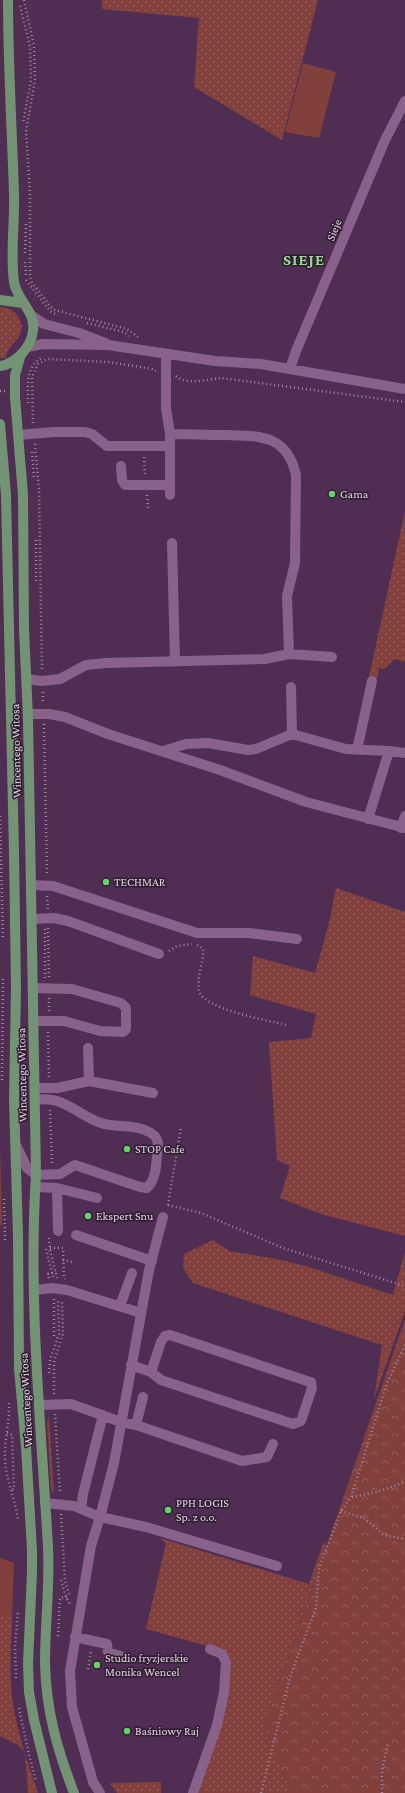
<svg xmlns="http://www.w3.org/2000/svg" width="405" height="1793" font-family="'Crimson Pro',serif">
	<style>
		.grass { fill: url(#grass-dots) }
		.forest { fill: url(#forest-crowns) }
		.garden { fill: #82403d }
		.lines { fill: none; stroke-linecap: round; stroke-linejoin: round }
		.path { stroke: #a186a3; stroke-width: 2.5; stroke-dasharray: 1 3; stroke-linecap: butt }
		.minor { stroke: #88628b; stroke-width: 10 }
		.major { stroke: #739375; stroke-width: 10 }
		.poi-dot { fill: #64d468; stroke: #2d1d2e; stroke-width: 1.5 }
		.labels { text-anchor: middle; dominant-baseline: central; stroke-width: 3; stroke-linejoin: round; paint-order: stroke }
		.street-label { font-size: 12px; fill: #e5d0e6; stroke: #2d1d2e }
		.poi-label { font-size: 12px; fill: #e5d0e6; stroke: #2d1d2e; text-anchor: start }
		.district-label { font-size: 16px; font-weight: bold; letter-spacing: 1px; fill: #9ed89d; stroke: #2d1d2e }
	</style>
	<defs>
		<pattern id="grass-dots" width="8" height="8" patternUnits="userSpaceOnUse"><rect width="8" height="8" fill="#82403d"/><path d="M2 2h.1M6 6h.1" fill="none" stroke="#945b59" stroke-width="1.8" stroke-linecap="round"/></pattern>
		<pattern id="forest-crowns" width="20" height="18" patternUnits="userSpaceOnUse"><rect width="20" height="18" fill="#82403d"/><path d="M2 6a3 3 0 1 1 6 0M12 15a3 3 0 1 1 6 0" fill="none" stroke="#945b59"/></pattern>
	</defs>
	<rect width="100%" height="100%" fill="#502e53"/>
	<path class="grass" d="M 102,0 L 318,0 L 282,140 L 194,87 L 199,18 L 102,9 Z
		M 0,307 C 12,307 19,314 22,326 C 21,342 6,345 6,358 L 0,358 Z
		M 405,511 L 405,662 L 395,659 L 384,669 L 379,668 L 377,679 L 369,677 Z
		M 336,888 L 405,912 L 405,1236 L 321,1214 L 280,1198 L 290,1166 L 277,1160 L 269,1042 L 311,1038 L 316,1014 L 250,995 L 253,956 L 315,973 L 329,923 Z
		M 0,1147 L 2,1225 L 0,1225 Z
		M 213,1240 L 229,1251 L 277,1259 L 306,1266 L 393,1295 L 405,1251 L 405,1311 L 374,1399 L 382,1345 L 193,1283 L 183,1268 L 184,1254 Z
		M 49,1417 L 54,1494 L 51,1489 L 47,1422 Z
		M 160,1538 L 309,1584 L 323,1543 L 327,1544 L 264,1727 L 292,1793 L 196,1793 L 229,1662 L 211,1647 L 146,1629 L 166,1543 Z
		M 0,1613 L 12,1617 C 11,1643 9,1671 12,1697 C 16,1728 28,1764 38,1793 L 28,1793 L 25,1752 L 18,1745 L 0,1736 Z
		M 161,1782 L 161,1793 L 117,1793 L 110,1783 Z"/>
	<path class="forest" d="M 405,1319 L 405,1793 L 292,1793 L 264,1727 Z"/>
	<path class="garden" d="M 303,63 L 336,72 L 319,138 L 285,132 Z
		M 0,1558 L 14,1563 L 12,1617 L 0,1613 Z"/>
	<g class="lines">
		<path class="path" d="M 24,0 L 34,46 L 35,80 L 26,131 L 30,193 L 30,274 L 31,281 L 51,307 L 55,310 L 127,329 L 138,337
			M 20,6 L 30,46 L 31,80 L 23,123
			M 25,253 L 26,222
			M 25,262 L 26,275
			M 26,280 L 50,311 L 57,315
			M 87,323 L 124,332 L 129,336
			M 176,376 C 187,386 208,379 221,378 L 405,402
			M 0,391 L 6,391
			M 28,403 C 28,385 25,366 43,357
			M 33,423 L 32,377 L 38,364 L 47,359 L 109,362 L 152,369 L 156,371
			M 35,444 L 39,490 L 42,671
			M 32,452 L 34,479
			M 144,457 L 145,476
			M 147,495 L 148,508
			M 36,540 L 36,581
			M 43,692 L 43,703
			M 44,724 L 47,875
			M 0,816 L 3,940
			M 47,896 L 48,909
			M 48,928 L 49,979
			M 45,929 L 45,978
			M 197,945 L 203,949 C 204,961 196,980 199,991 C 205,1010 268,1020 286,1025
			M 169,951 L 177,946 L 192,944
			M 49,1011 L 49,998
			M 48,1032 L 49,1077
			M 2,1080 L 3,977
			M 50,1110 L 52,1165
			M 4,1199 L 5,1240
			M 168,1205 L 201,1213 L 283,1248 L 405,1286
			M 168,1205 L 181,1127
			M 49,1238 L 50,1250 L 57,1278
			M 50,1248 L 63,1248 L 64,1278 L 65,1279
			M 46,1249 L 53,1277
			M 63,1260 L 72,1262
			M 49,1278 L 48,1274 L 56,1272
			M 54,1299 L 54,1336 L 57,1338
			M 49,1373 L 50,1360 L 59,1334 L 58,1299
			M 54,1394 L 54,1361 L 63,1334 L 62,1300
			M 9,1403 C 10,1421 4,1440 5,1459 C 6,1480 15,1499 18,1520
			M 55,1414 L 60,1493
			M 7,1433 L 12,1435 L 14,1489 L 11,1490
			M 352,1497 L 377,1492 L 405,1482
			M 341,1511 L 364,1518 L 384,1535 L 405,1539
			M 61,1514 L 65,1581 L 70,1597
			M 61,1580 L 66,1597 L 70,1604
			M 58,1636 L 60,1598 L 67,1597
			M 88,1669 L 91,1651
			M 16,1678 L 15,1647 L 18,1611
			M 19,1708 L 29,1755 L 36,1781
			M 261,1793 L 291,1674 L 316,1608 L 319,1568 L 341,1511 L 351,1497 L 387,1383 L 405,1345
			M 382,1793 L 382,1770 L 388,1744"/>
		<path class="minor" d="M 32,316 L 44,324 L 79,333 L 105,343
			M 27,347 L 43,344 L 108,345 L 215,361 L 261,364 L 405,389
			M 166,354 L 166,408 L 170,434 L 170,495
			M 290,369 L 296,351 L 385,140 L 405,101
			M 170,434 C 188,434 207,435 225,435 C 259,436 287,434 296,475 L 295,563 L 287,596 L 289,654 L 332,657
			M 19,435 L 53,432 L 85,432 L 92,434 L 107,446 L 170,446
			M 121,466 L 122,480 L 125,485 L 170,485
			M 172,543 L 175,662
			M 27,679 L 42,681 L 60,679 L 86,665 L 106,663 L 265,659 L 289,654
			M 291,687 L 292,734 L 346,749 L 389,751
			M 28,714 L 49,714 L 65,717 L 108,734 L 220,770 L 306,802 L 405,828
			M 357,750 L 372,681
			M 163,751 L 186,744 L 208,743 L 248,750 L 256,749 L 292,734
			M 368,819 L 389,751 L 405,753
			M 401,828 L 405,816
			M 32,885 L 53,886 L 197,933 L 249,933 L 297,939
			M 32,919 L 54,918 L 68,921 L 159,954
			M 33,988 L 72,989 L 121,1003 L 126,1008 L 126,1029 L 123,1032 L 100,1031 L 64,1021 L 33,1021
			M 88,1048 L 89,1081
			M 35,1088 L 57,1088 L 89,1081 L 153,1093
			M 16,1145 L 27,1168 L 36,1175 L 60,1174 L 75,1165 L 140,1187 L 147,1188 C 158,1178 156,1158 158,1144 C 157,1137 154,1134 147,1131 C 133,1124 116,1128 101,1123 C 85,1118 73,1106 57,1101 C 50,1099 42,1099 35,1099
			M 36,1187 L 57,1188 L 58,1231
			M 57,1188 L 97,1198
			M 76,1235 L 152,1261
			M 35,1290 L 52,1288 L 67,1290 L 141,1313
			M 120,1306 L 132,1273
			M 131,1365 L 151,1372 L 161,1342 L 165,1336 L 170,1335 L 307,1381 L 311,1382 L 312,1388 L 301,1421 L 293,1424 L 161,1380 L 151,1372
			M 40,1405 L 71,1404 L 121,1422 L 136,1425 L 143,1397
			M 103,1415 L 83,1494 L 81,1509 L 100,1517 L 146,1527 L 277,1566
			M 136,1425 L 242,1461 L 267,1457 L 273,1444
			M 45,1503 L 74,1506 L 81,1509
			M 75,1637 L 107,1644 L 108,1652 L 120,1656
			M 100,1793 L 93,1782 L 72,1707 L 70,1671 L 91,1546 L 100,1517 L 114,1463 L 149,1270 L 163,1217
			M 193,1793 L 217,1725 L 224,1692 L 226,1662 L 222,1654 L 210,1649"/>
		<path class="major" d="M 0,300 L 23,303
			M 21,354 L 15,375 L 15,397 L 23,495 L 24,629 L 28,718 L 36,1175 C 28,1299 41,1424 48,1547 C 50,1586 45,1624 45,1663 C 46,1710 57,1749 74,1793
			M 0,366 C 16,364 31,347 33,331 C 36,311 17,301 14,282 C 10,253 15,223 14,194 C 12,129 8,65 8,0
			M 0,424 L 6,495 L 14,853 L 16,988 L 14,1100 L 18,1235 L 19,1368 L 26,1447 L 32,1550 L 32,1572 L 28,1664 L 29,1692 L 34,1720 L 52,1793"/>
	</g>
	<g class="poi-dot">
		<circle cx="332" cy="494" r="4"/>
		<circle cx="106" cy="882" r="4"/>
		<circle cx="127" cy="1149" r="4"/>
		<circle cx="88" cy="1216" r="4"/>
		<circle cx="168" cy="1510" r="4"/>
		<circle cx="97" cy="1665" r="4"/>
		<circle cx="127" cy="1731" r="4"/>
	</g>
	<g class="labels">
		<g class="street-label">
			<text transform="translate(334 230) rotate(-68)">Sieje</text>
			<text transform="translate(16 751) rotate(-91)">Wincentego Witosa</text>
			<text transform="translate(22 1075) rotate(-91)">Wincentego Witosa</text>
			<text transform="translate(26 1400) rotate(-93)">Wincentego Witosa</text>
		</g>
		<g class="poi-label">
			<text x="340" y="494">Gama</text>
			<text x="114" y="882">TECHMAR</text>
			<text x="135" y="1149">STOP Cafe</text>
			<text x="96" y="1216">Ekspert Snu</text>
			<text x="176" y="1503">PPH LOGIS<tspan x="176" dy="14">Sp. z o.o.</tspan></text>
			<text x="105" y="1658">Studio fryzjerskie<tspan x="105" dy="14">Monika Wencel</tspan></text>
			<text x="135" y="1731">Baśniowy Raj</text>
		</g>
		<g class="district-label">
			<text x="304" y="259">SIEJE</text>
		</g>
	</g>
</svg>
